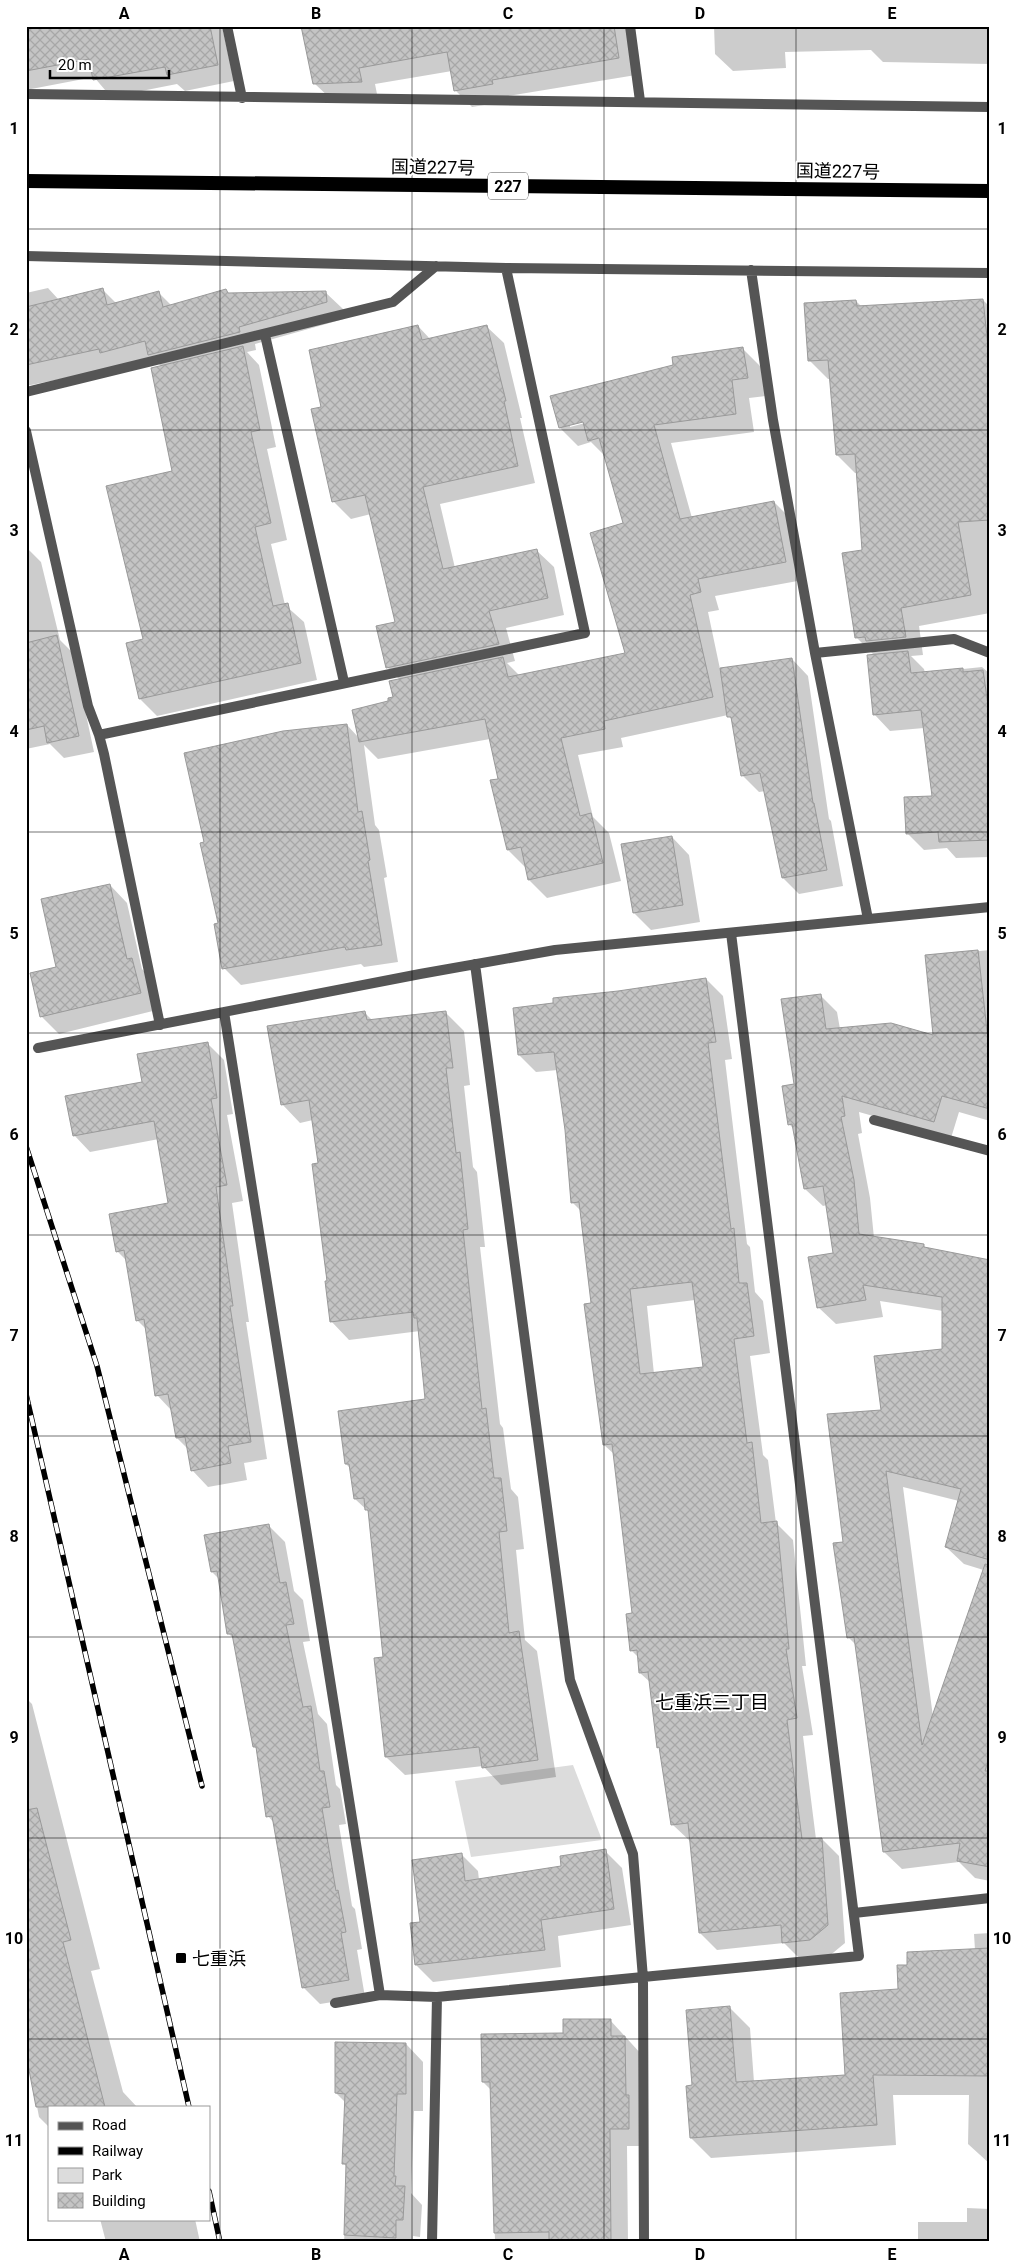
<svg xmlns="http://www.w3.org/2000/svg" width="1016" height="2268" font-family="Roboto,'Noto Sans JP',sans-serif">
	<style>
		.green { fill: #dcdcdc }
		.shadow { fill: #0003; fill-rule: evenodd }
		.building { fill: url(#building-cross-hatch); stroke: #999; fill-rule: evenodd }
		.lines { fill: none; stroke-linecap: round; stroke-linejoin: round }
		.service { stroke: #555; stroke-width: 10 }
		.minor { stroke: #555; stroke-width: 10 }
		.trunk { stroke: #000; stroke-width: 14 }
		.rail-casing { stroke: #000; stroke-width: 5.5 }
		.rail { stroke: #fff; stroke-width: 4; stroke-dasharray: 11; stroke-linecap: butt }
		.grid { fill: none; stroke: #000; stroke-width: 1; stroke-opacity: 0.55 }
		.poi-dot { fill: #000; stroke: #fff; stroke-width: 2 }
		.labels { text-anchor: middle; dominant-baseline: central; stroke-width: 4; stroke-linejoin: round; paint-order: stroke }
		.shield { fill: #fff; stroke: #4c4c4c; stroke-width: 1 }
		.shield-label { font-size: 16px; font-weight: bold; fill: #000 }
		.street-label { font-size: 18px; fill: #000; stroke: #fff }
		.poi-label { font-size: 18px; fill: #000; stroke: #fff; text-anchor: start }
		.neighbourhood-label { font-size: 19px; fill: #000; stroke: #fff }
		.neatline { fill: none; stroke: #000; stroke-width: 2 }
		.grid-label { font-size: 16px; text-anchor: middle; font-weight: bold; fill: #000 }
	</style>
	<defs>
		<pattern id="building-cross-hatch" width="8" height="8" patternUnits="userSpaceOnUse" patternTransform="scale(1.25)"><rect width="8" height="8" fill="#c4c4c4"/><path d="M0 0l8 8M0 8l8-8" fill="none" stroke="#a7a7a7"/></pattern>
	</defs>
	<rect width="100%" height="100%" fill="#fff"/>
	<path class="green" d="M 573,1765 L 602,1840 L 471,1857 L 455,1781 Z"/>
	<path class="shadow" d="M 26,26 L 222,26 L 234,81 L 185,91 L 177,84 L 111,97 L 94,77 L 26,90 Z
		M 302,26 L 627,26 L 636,75 L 508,96 L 509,101 L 472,107 L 455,90 L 452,71 L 375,84 L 378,99 L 332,100 L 314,83 Z
		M 714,26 L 990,26 L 990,64 L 883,62 L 871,50 L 785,52 L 786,68 L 733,71 L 715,54 Z
		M 48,288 L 59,300 L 102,289 L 117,304 L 159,293 L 172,306 L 226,291 L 230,294 L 325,292 L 343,309 L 344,319 L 255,344 L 256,350 L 247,352 L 259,365 L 276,447 L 267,449 L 287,540 L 271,544 L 285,605 L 304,622 L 317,680 L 157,716 L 140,699 L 144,640 L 174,472 L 162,367 L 155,360 L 26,386 L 26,293 Z
		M 983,300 L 990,307 L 990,613 L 919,626 L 923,655 L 911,656 L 924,669 L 925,673 L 982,667 L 990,674 L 990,857 L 956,858 L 947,848 L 924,850 L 907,833 L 933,797 L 924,728 L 890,731 L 874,714 L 874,655 L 856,637 L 864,551 L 858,473 L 855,473 L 837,455 L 831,379 L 828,379 L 810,361 L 856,301 L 862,307 Z
		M 418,326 L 431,340 L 486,326 L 504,343 L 522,418 L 520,418 L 535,483 L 440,504 L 455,568 L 536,550 L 554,567 L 564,615 L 506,628 L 515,661 L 507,663 L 520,676 L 627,654 L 625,524 L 606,457 L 591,442 L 578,446 L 560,428 L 551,397 L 743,349 L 761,367 L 765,396 L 749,398 L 754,432 L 671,443 L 692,518 L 774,502 L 792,520 L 803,580 L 715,596 L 719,610 L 708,612 L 720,669 L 792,659 L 808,676 L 829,819 L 831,821 L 843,886 L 799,894 L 783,878 L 765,791 L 759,792 L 742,775 L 732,720 L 728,715 L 621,738 L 623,747 L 578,755 L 593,817 L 609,833 L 621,881 L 547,898 L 529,880 L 526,868 L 508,850 L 500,780 L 490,739 L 378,759 L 364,745 L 375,825 L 379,830 L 387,877 L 384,878 L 398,962 L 364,967 L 361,964 L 241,985 L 224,968 L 220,924 L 347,725 L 359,738 L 395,698 L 400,680 L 387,667 L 397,623 L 371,514 L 351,519 L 334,502 L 313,410 L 323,408 ZM 589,419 L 589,422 L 570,427 L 570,424 Z
		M 26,547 L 41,562 L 60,640 L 73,653 L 94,752 L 64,758 L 50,744 L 26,749 Z
		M 672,837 L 689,855 L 700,922 L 651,930 L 634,913 Z
		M 110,885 L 127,903 L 142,969 L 149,976 L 157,1010 L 59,1034 L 41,1016 L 57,968 Z
		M 990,950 L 990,1121 L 959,1112 L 951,1138 L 859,1112 L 862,1133 L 858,1134 L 870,1198 L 874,1238 L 923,1246 L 927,1249 L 990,1261 L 990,1572 L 964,1564 L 946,1547 L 959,1501 L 903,1487 L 933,1717 L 990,1579 L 990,1881 L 975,1878 L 959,1862 L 902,1869 L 884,1852 L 856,1645 L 848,1637 L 844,1543 L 944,1350 L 943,1311 L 880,1301 L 883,1317 L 836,1324 L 818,1307 L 834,1254 L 827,1205 L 823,1206 L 805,1189 L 794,1129 L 789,1124 L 795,1085 L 820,995 L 837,1012 L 840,1029 L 935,1037 L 926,956 Z
		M 706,979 L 723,996 L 732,1059 L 725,1060 L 747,1244 L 750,1247 L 755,1292 L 763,1301 L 770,1353 L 750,1356 L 763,1455 L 768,1460 L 776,1523 L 793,1540 L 806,1666 L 802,1666 L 813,1735 L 803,1736 L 816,1839 L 822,1839 L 839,1856 L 845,1943 L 828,1957 L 800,1959 L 784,1943 L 717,1950 L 700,1933 L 691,1842 L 673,1825 L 661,1750 L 658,1747 L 650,1682 L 640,1673 L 639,1658 L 631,1650 L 634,1614 L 615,1455 L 604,1445 L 593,1304 L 582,1212 L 572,1202 L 566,1130 L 558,1070 L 536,1072 L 519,1055 L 555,1004 ZM 695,1300 L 704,1368 L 654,1374 L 647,1306 Z
		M 365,1013 L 372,1020 L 446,1013 L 464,1031 L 470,1085 L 464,1086 L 473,1167 L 477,1172 L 485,1247 L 480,1247 L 500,1424 L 503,1428 L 511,1489 L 518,1497 L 524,1549 L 516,1550 L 525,1640 L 537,1651 L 556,1777 L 501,1785 L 483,1766 L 405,1775 L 386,1757 L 384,1658 L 370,1513 L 355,1499 L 351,1469 L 346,1464 L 426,1400 L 420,1331 L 349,1340 L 331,1321 L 314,1165 L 319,1164 L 313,1120 L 300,1123 L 282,1104 Z
		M 208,1044 L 224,1060 L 233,1114 L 227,1115 L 243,1201 L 232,1203 L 249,1322 L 246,1322 L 267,1459 L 244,1463 L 247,1480 L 208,1487 L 192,1470 L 188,1449 L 177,1438 L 172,1411 L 157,1395 L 146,1329 L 137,1320 L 127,1261 L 117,1251 L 170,1204 L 159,1139 L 90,1152 L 74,1135 L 143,1083 Z
		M 268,1525 L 285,1542 L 294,1591 L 303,1600 L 310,1641 L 303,1642 L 318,1714 L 327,1724 L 336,1785 L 340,1789 L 346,1824 L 339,1825 L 352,1906 L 355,1909 L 362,1949 L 357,1950 L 365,1997 L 320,2004 L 303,1987 L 274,1823 L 268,1816 L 258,1750 L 254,1746 L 234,1639 L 229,1634 L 220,1580 L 212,1572 L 206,1536 Z
		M 26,1698 L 32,1704 L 100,1969 L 91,1971 L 123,2092 L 137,2107 L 49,2107 L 49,2127 L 39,2117 L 26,2047 Z
		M 605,1851 L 622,1868 L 631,1925 L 558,1936 L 561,1967 L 433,1982 L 416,1965 L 421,1923 L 461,1854 L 478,1871 L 479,1880 L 563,1867 Z
		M 990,1933 L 990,2164 L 968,2144 L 969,2095 L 893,2095 L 896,2145 L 711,2158 L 691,2138 L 693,2086 L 730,2008 L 750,2028 L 754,2082 L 846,2076 L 900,1990 L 909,1966 L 975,1950 L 974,1934 Z
		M 610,2020 L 642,2055 L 646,2146 L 627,2146 L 628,2242 L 495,2242 L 491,2090 L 483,2082 L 565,2034 Z
		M 406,2044 L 423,2062 L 423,2111 L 414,2111 L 411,2193 L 422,2205 L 420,2237 L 413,2236 L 413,2242 L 344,2242 L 348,2168 L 343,2163 L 346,2103 L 336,2093 Z
		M 967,2208 L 990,2209 L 990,2242 L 918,2242 L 918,2222 L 967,2222 Z
		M 100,2219 L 195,2219 L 200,2242 L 106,2242 Z"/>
	<path class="building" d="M 26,26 L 210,26 L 218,65 L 167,75 L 165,67 L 93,80 L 89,59 L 26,71 Z
		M 301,26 L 614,26 L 619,58 L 492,80 L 493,84 L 454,91 L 447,52 L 359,68 L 362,82 L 313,84 Z
		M 103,288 L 107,305 L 159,291 L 163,307 L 226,289 L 228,293 L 326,291 L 327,302 L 239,327 L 240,332 L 148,355 L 145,341 L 100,353 L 99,349 L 26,365 L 26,307 Z
		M 983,299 L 990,366 L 990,520 L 958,522 L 971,595 L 901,608 L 906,637 L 866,641 L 865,637 L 855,638 L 842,553 L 862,550 L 855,454 L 836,455 L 828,360 L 808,361 L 804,303 L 856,300 L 857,306 Z
		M 418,325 L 422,340 L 487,325 L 506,401 L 504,401 L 518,466 L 423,487 L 443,569 L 537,549 L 548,598 L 489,611 L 499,644 L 386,668 L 376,626 L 395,622 L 365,495 L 332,502 L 311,409 L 321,407 L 309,350 Z
		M 243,346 L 260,430 L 251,432 L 271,523 L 255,527 L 273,606 L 288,603 L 301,663 L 139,699 L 126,643 L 143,639 L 106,486 L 172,471 L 151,368 Z
		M 743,347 L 748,378 L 732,380 L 736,414 L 654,425 L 680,519 L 774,501 L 786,562 L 698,579 L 701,592 L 690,595 L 713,697 L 604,721 L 605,729 L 561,738 L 580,816 L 591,813 L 603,863 L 528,880 L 521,847 L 507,850 L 490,780 L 498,779 L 485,719 L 359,742 L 352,710 L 388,701 L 388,698 L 393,697 L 389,681 L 503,657 L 508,677 L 625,653 L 590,533 L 623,523 L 599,438 L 588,441 L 583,422 L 559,428 L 550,396 L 673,365 L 672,357 Z
		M 57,635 L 79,736 L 47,743 L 44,726 L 26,730 L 26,643 Z
		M 908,651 L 911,673 L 963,668 L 963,672 L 983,670 L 990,719 L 990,840 L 939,842 L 938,832 L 906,834 L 904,797 L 932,796 L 921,710 L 873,715 L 867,655 Z
		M 792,658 L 813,803 L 814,803 L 827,870 L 782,878 L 760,773 L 741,776 L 731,717 L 727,717 L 720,668 Z
		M 347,724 L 358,812 L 362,811 L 370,860 L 368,861 L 382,945 L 346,950 L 345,947 L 222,969 L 214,924 L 218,923 L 200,843 L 204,842 L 184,753 L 283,731 Z
		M 672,836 L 683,905 L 633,913 L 621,844 Z
		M 110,884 L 127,959 L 132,958 L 141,993 L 40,1017 L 30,973 L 56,967 L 41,899 Z
		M 978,950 L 990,1057 L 990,1109 L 942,1096 L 934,1122 L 842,1096 L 845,1116 L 841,1117 L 854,1180 L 859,1234 L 924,1244 L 924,1247 L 990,1260 L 990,1560 L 945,1547 L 961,1489 L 886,1471 L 922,1745 L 985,1564 L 990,1565 L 990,1755 L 985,1771 L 990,1771 L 990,1867 L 957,1861 L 960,1843 L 883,1852 L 854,1637 L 847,1638 L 833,1543 L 843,1542 L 827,1414 L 881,1410 L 874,1356 L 942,1349 L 942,1297 L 863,1285 L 866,1300 L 817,1308 L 808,1257 L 833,1253 L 823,1186 L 804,1189 L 792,1124 L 788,1125 L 782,1086 L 794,1084 L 781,999 L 821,994 L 826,1029 L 891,1023 L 933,1035 L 925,955 Z
		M 706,978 L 716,1042 L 708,1043 L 731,1229 L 734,1228 L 739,1283 L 747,1283 L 754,1336 L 734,1339 L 747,1443 L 752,1442 L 761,1523 L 777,1521 L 789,1649 L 786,1649 L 797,1718 L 787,1720 L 802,1839 L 822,1838 L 828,1925 L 810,1940 L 782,1943 L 781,1925 L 699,1933 L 688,1823 L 671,1825 L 659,1747 L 657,1748 L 648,1672 L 639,1673 L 637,1650 L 630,1651 L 626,1614 L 632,1613 L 612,1444 L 603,1445 L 584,1304 L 591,1303 L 579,1202 L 571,1203 L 565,1130 L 554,1052 L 518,1055 L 513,1008 L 553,1003 L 553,998 L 618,991 ZM 692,1282 L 703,1367 L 640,1374 L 630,1289 Z
		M 365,1011 L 367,1020 L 446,1011 L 453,1068 L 446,1068 L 456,1153 L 460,1152 L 468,1229 L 463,1230 L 482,1409 L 486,1408 L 494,1478 L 501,1478 L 507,1531 L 499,1532 L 509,1633 L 519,1631 L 538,1760 L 482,1768 L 479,1747 L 385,1757 L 374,1658 L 383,1657 L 368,1510 L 365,1510 L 364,1498 L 354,1499 L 349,1464 L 345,1464 L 338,1411 L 425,1399 L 417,1318 L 414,1318 L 413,1312 L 330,1322 L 325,1281 L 327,1281 L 312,1164 L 318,1163 L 309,1100 L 281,1105 L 267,1026 Z
		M 208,1042 L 217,1098 L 211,1099 L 227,1185 L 216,1187 L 233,1306 L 230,1306 L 251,1442 L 228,1446 L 231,1463 L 191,1471 L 185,1437 L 176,1438 L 168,1394 L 155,1396 L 144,1319 L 136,1321 L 124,1250 L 116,1252 L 109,1214 L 168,1203 L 154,1121 L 73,1136 L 65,1096 L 142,1082 L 137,1054 Z
		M 269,1524 L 280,1583 L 286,1582 L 294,1624 L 286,1625 L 303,1707 L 311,1706 L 320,1771 L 324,1771 L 330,1807 L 322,1808 L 336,1891 L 338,1890 L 346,1932 L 341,1933 L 349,1980 L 302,1988 L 272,1816 L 266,1817 L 256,1747 L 253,1747 L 232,1634 L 227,1634 L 217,1571 L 211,1572 L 204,1535 Z
		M 37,1808 L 71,1940 L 63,1942 L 105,2107 L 36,2107 L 26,2054 L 26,1810 Z
		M 606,1849 L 614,1909 L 541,1920 L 545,1950 L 415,1965 L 410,1923 L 420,1922 L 412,1860 L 462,1853 L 465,1881 L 561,1866 L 560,1856 Z
		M 990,1948 L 990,2076 L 873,2075 L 877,2125 L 690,2138 L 686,2086 L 692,2085 L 686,2010 L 730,2006 L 736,2082 L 845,2075 L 840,1993 L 898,1989 L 897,1965 L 907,1965 L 907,1952 Z
		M 563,2019 L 611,2019 L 611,2036 L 625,2036 L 626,2095 L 629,2095 L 629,2129 L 610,2129 L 611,2242 L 549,2242 L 549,2232 L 494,2233 L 490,2082 L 482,2082 L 481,2034 L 563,2033 Z
		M 335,2042 L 406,2043 L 406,2094 L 397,2094 L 394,2176 L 396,2176 L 395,2186 L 405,2186 L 403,2220 L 396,2220 L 396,2238 L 344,2235 L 346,2164 L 342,2164 L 345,2094 L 335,2093 Z"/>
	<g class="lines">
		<path class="service" d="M 874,1120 L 990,1151"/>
		<path class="minor" d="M 227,26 L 242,98
			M 630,26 L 640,101
			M 26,94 L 990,107
			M 26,256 L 506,268 L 990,273
			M 751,270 L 773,420 L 815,653 L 868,919
			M 265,335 L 344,682
			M 26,392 L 393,302 L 436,266
			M 26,431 L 88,706 L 99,735 L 104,754 L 160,1025
			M 815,653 L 954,639 L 990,653
			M 99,735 L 585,633 L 506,268
			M 475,964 L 570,1680 L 633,1854 L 643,1978 L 644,2242
			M 224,1012 L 380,1995
			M 38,1048 L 420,974 L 555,950 L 990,907
			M 854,1913 L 990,1898
			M 335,2003 L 380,1995 L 437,1997 L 859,1956 L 731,933
			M 432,2242 L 437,1997"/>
		<path class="trunk" d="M 26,181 L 990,191"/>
		<g class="rail-casing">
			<path id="rail" d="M 26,1146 L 97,1366 L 202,1786
				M 26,1394 L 189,2107
				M 209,2191 L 220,2242"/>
		</g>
		<use href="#rail" class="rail"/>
	</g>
	<path class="grid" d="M 220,26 L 220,2242M 412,26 L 412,2242M 604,26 L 604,2242M 796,26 L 796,2242M 26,229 L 990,229M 26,430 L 990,430M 26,631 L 990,631M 26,832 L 990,832M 26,1033 L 990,1033M 26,1235 L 990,1235M 26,1436 L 990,1436M 26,1637 L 990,1637M 26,1838 L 990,1838M 26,2039 L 990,2039"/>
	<rect class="poi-dot" x="175" y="1952" width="12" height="12" rx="2.5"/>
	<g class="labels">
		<rect class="shield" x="488" y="172.5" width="40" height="27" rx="4"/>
		<g class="shield-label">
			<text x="508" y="186">227</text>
		</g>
		<g class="street-label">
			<text transform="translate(433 167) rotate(1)">国道227号</text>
			<text transform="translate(838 171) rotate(1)">国道227号</text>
		</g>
		<g class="poi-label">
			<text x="192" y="1958">七重浜</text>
		</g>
		<g class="neighbourhood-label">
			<text x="712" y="1702">七重浜三丁目</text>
		</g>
	</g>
	<rect width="1016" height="2268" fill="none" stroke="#ffffff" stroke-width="55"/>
	<rect x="48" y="2106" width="162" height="115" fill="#ffffff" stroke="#999999"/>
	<rect x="58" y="2122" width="25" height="8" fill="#555555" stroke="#999999"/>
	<text x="92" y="2130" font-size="15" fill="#000000">Road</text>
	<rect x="58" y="2147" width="25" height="8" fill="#000000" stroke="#999999"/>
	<text x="92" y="2156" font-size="15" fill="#000000">Railway</text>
	<rect x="58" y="2168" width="25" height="15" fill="#dcdcdc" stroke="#999999"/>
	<text x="92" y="2180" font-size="15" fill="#000000">Park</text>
	<rect x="58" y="2193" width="25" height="15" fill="url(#building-cross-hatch)" stroke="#999999"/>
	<text x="92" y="2206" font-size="15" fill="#000000">Building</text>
	<path d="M50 70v8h119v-8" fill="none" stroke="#000000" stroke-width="2.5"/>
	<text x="58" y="70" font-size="15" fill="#000000" stroke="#ffffff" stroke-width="4" paint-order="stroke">20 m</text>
	<rect x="28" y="28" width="960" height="2212" class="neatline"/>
	<g class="grid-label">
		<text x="124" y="19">A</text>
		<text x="316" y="19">B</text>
		<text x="508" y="19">C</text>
		<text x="700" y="19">D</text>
		<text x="892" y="19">E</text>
		<text x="14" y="134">1</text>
		<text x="1002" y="134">1</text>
		<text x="14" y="335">2</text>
		<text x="1002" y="335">2</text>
		<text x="14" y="536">3</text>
		<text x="1002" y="536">3</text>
		<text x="14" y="737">4</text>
		<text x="1002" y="737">4</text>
		<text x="14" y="939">5</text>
		<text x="1002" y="939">5</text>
		<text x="14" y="1140">6</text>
		<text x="1002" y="1140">6</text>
		<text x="14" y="1341">7</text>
		<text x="1002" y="1341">7</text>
		<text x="14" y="1542">8</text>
		<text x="1002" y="1542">8</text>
		<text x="14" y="1743">9</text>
		<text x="1002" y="1743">9</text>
		<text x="14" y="1944">10</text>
		<text x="1002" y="1944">10</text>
		<text x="14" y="2146">11</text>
		<text x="1002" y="2146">11</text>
		<text x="124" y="2260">A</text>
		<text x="316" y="2260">B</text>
		<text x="508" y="2260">C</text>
		<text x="700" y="2260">D</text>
		<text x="892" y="2260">E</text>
	</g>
</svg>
